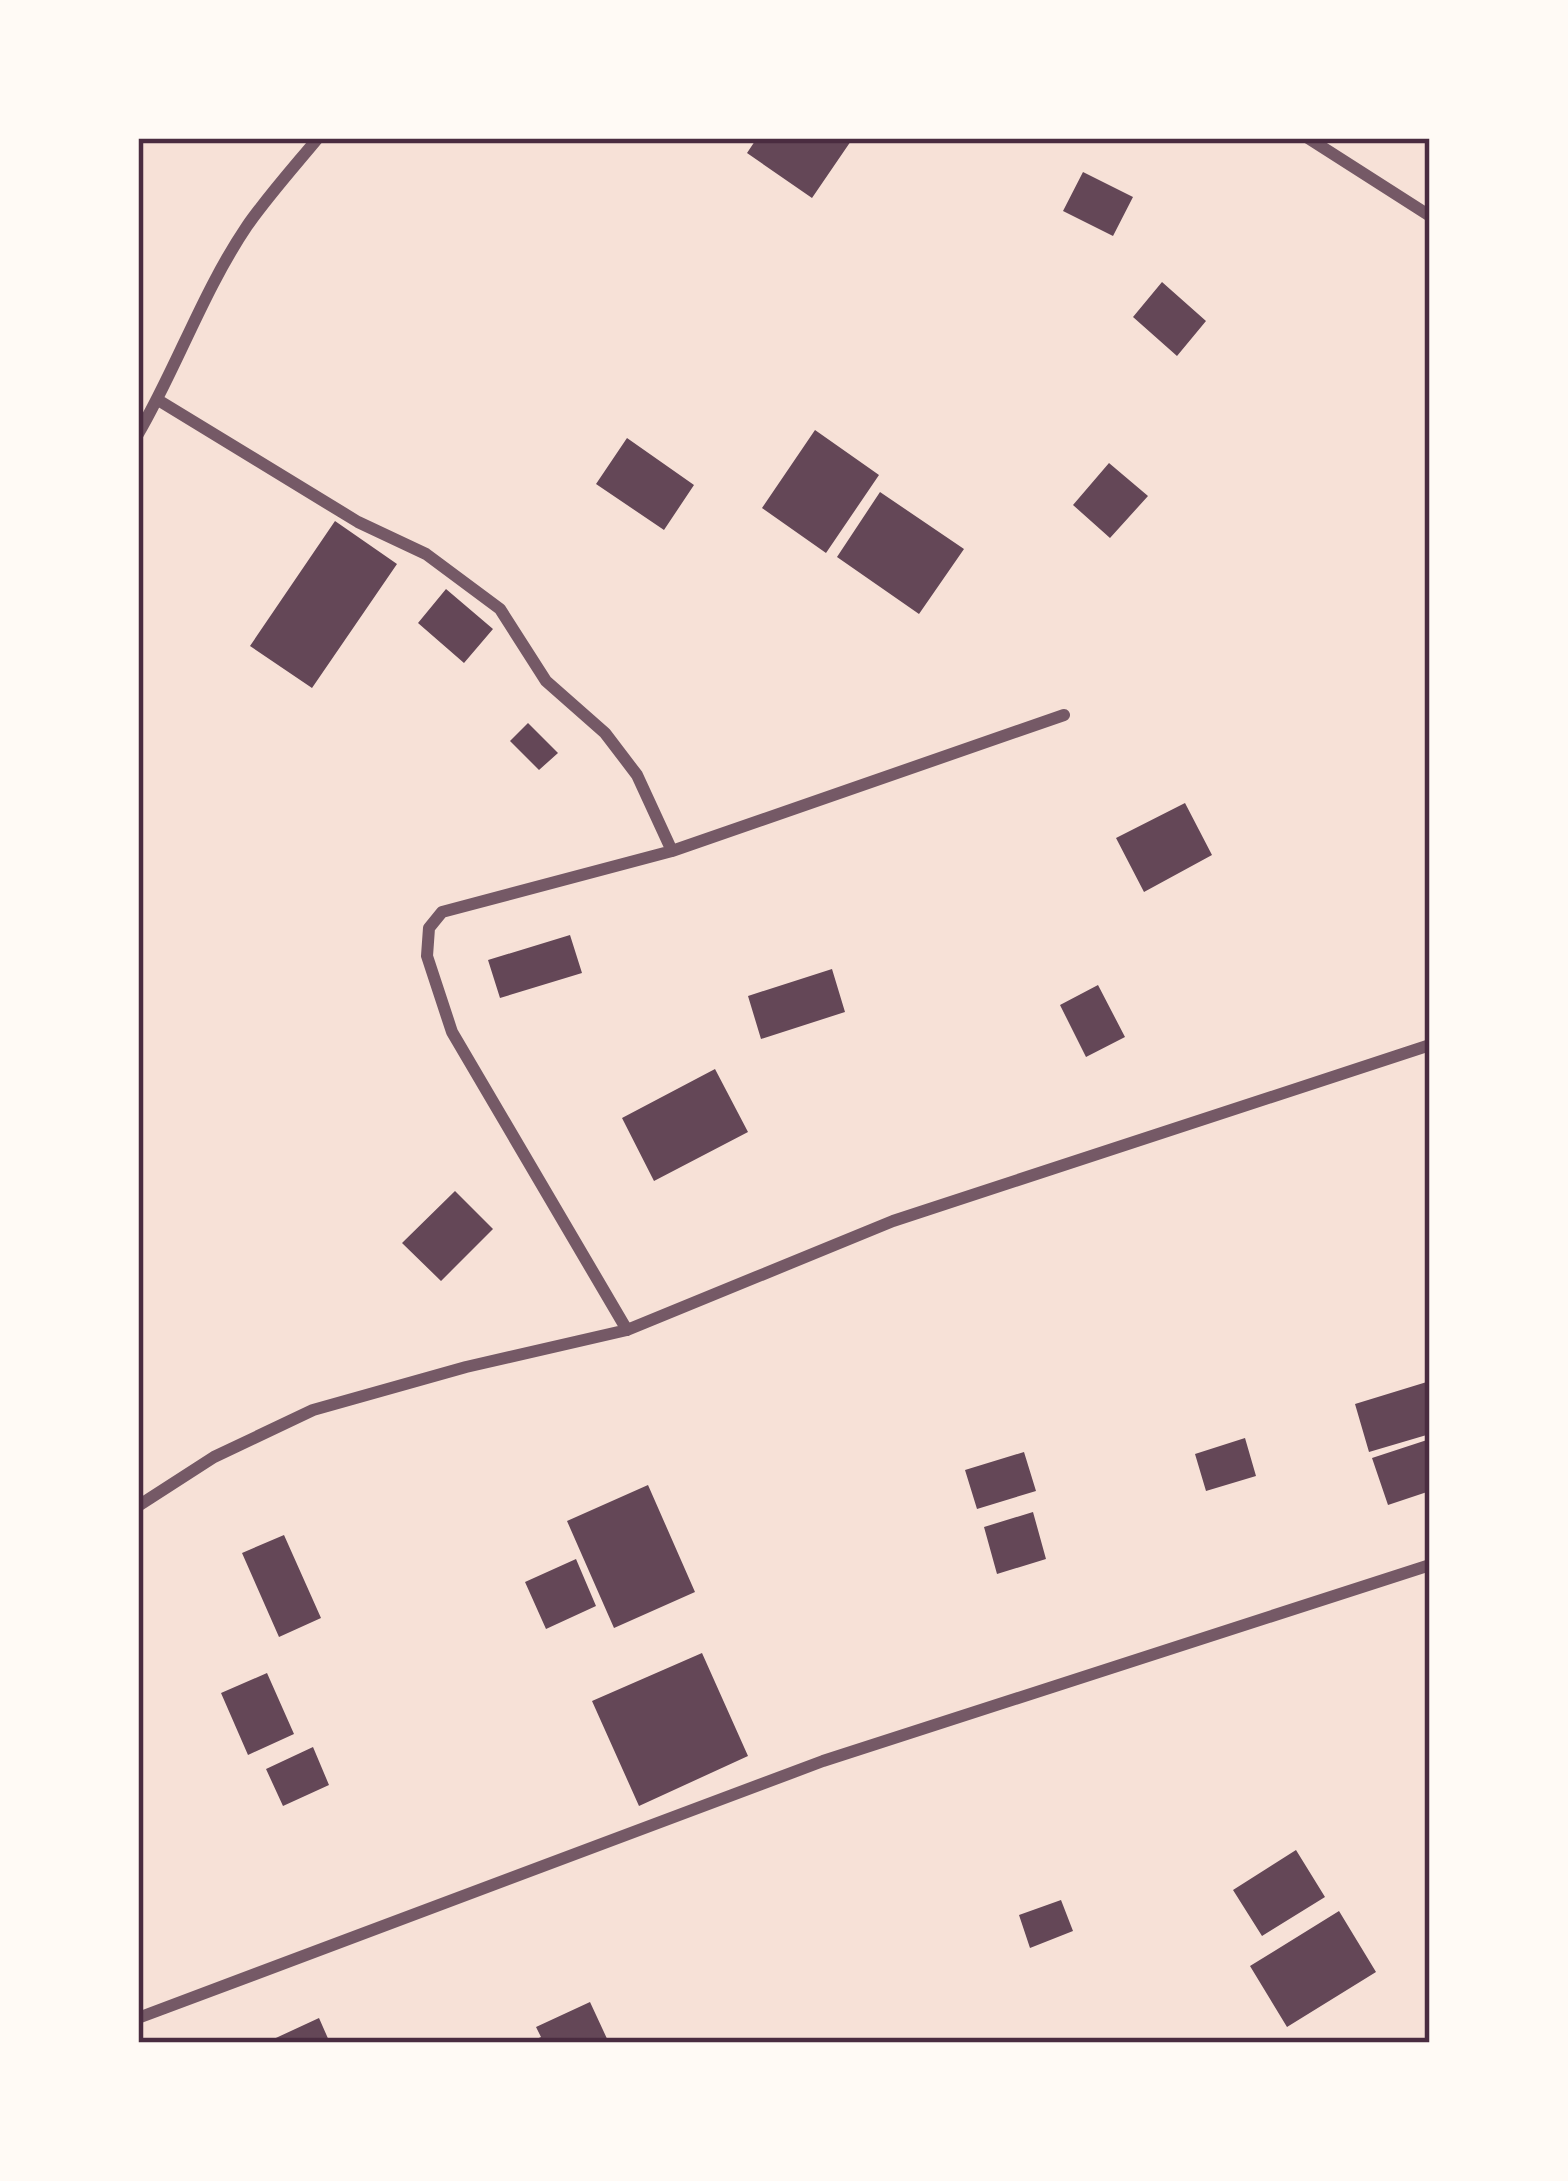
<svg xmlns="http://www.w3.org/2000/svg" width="1568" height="2181" font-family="'Golos Text',sans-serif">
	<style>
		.building { fill: #644757 }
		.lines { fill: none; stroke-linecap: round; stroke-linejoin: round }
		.minor { stroke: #755966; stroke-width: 12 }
		.neatline { fill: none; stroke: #4a2c40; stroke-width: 4.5 }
	</style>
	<rect width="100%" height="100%" fill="#f7e1d7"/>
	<path class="building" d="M 757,138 L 853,138 L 812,198 L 747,153 Z
		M 1083,172 L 1133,197 L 1113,236 L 1063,211 Z
		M 1162,282 L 1206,321 L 1177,356 L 1133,317 Z
		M 815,430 L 879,475 L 826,553 L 762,508 Z
		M 627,438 L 694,485 L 664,530 L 596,484 Z
		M 1109,463 L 1148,496 L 1110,538 L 1073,505 Z
		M 880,492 L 964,549 L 919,614 L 837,557 Z
		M 335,521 L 397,564 L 312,688 L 250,646 Z
		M 446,589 L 493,629 L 464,663 L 418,623 Z
		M 528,723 L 558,753 L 539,770 L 510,741 Z
		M 1185,803 L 1212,855 L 1144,892 L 1116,838 Z
		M 570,935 L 582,973 L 500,998 L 488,960 Z
		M 832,969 L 845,1012 L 761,1039 L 748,996 Z
		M 1098,985 L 1125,1037 L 1086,1057 L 1060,1005 Z
		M 715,1069 L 748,1132 L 654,1181 L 622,1118 Z
		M 455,1191 L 493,1229 L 441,1281 L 402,1243 Z
		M 1430,1381 L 1430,1434 L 1369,1452 L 1355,1404 Z
		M 1245,1438 L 1256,1476 L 1206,1491 L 1195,1454 Z
		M 1430,1439 L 1430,1491 L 1388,1505 L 1372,1458 Z
		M 1024,1452 L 1036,1491 L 977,1509 L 965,1470 Z
		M 648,1485 L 695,1592 L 614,1628 L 567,1521 Z
		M 1033,1512 L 1046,1559 L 997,1574 L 984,1527 Z
		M 284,1535 L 321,1618 L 279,1637 L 242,1553 Z
		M 576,1559 L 596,1606 L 546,1629 L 525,1582 Z
		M 702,1653 L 748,1756 L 639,1806 L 592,1701 Z
		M 267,1673 L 294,1734 L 248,1755 L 221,1693 Z
		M 313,1747 L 329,1785 L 283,1806 L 266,1769 Z
		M 1296,1850 L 1325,1897 L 1262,1936 L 1233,1890 Z
		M 1061,1900 L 1073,1931 L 1030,1948 L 1019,1915 Z
		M 1339,1911 L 1376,1972 L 1287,2027 L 1250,1966 Z
		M 590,2002 L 609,2043 L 528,2043 L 541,2037 L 536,2027 Z
		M 319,2018 L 330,2043 L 265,2043 Z"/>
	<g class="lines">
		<path class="minor" d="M 1308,138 L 1430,216
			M 158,400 L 358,522 L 426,554 L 500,609 L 546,681 L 605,733 L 637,775 L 672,851
			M 138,434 C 177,367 203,291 247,226 C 268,196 294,167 318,138
			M 627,1330 L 452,1032 L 427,956 L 429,928 L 442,912 L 672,851 L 1064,715
			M 138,1506 L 214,1457 L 313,1410 L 466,1367 L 627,1330 L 893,1221 L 1430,1045
			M 138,2018 L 823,1761 L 1430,1565"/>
	</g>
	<rect width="1568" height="2181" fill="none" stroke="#fffaf5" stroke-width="282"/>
	<rect x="141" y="141" width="1286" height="1899" class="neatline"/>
</svg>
